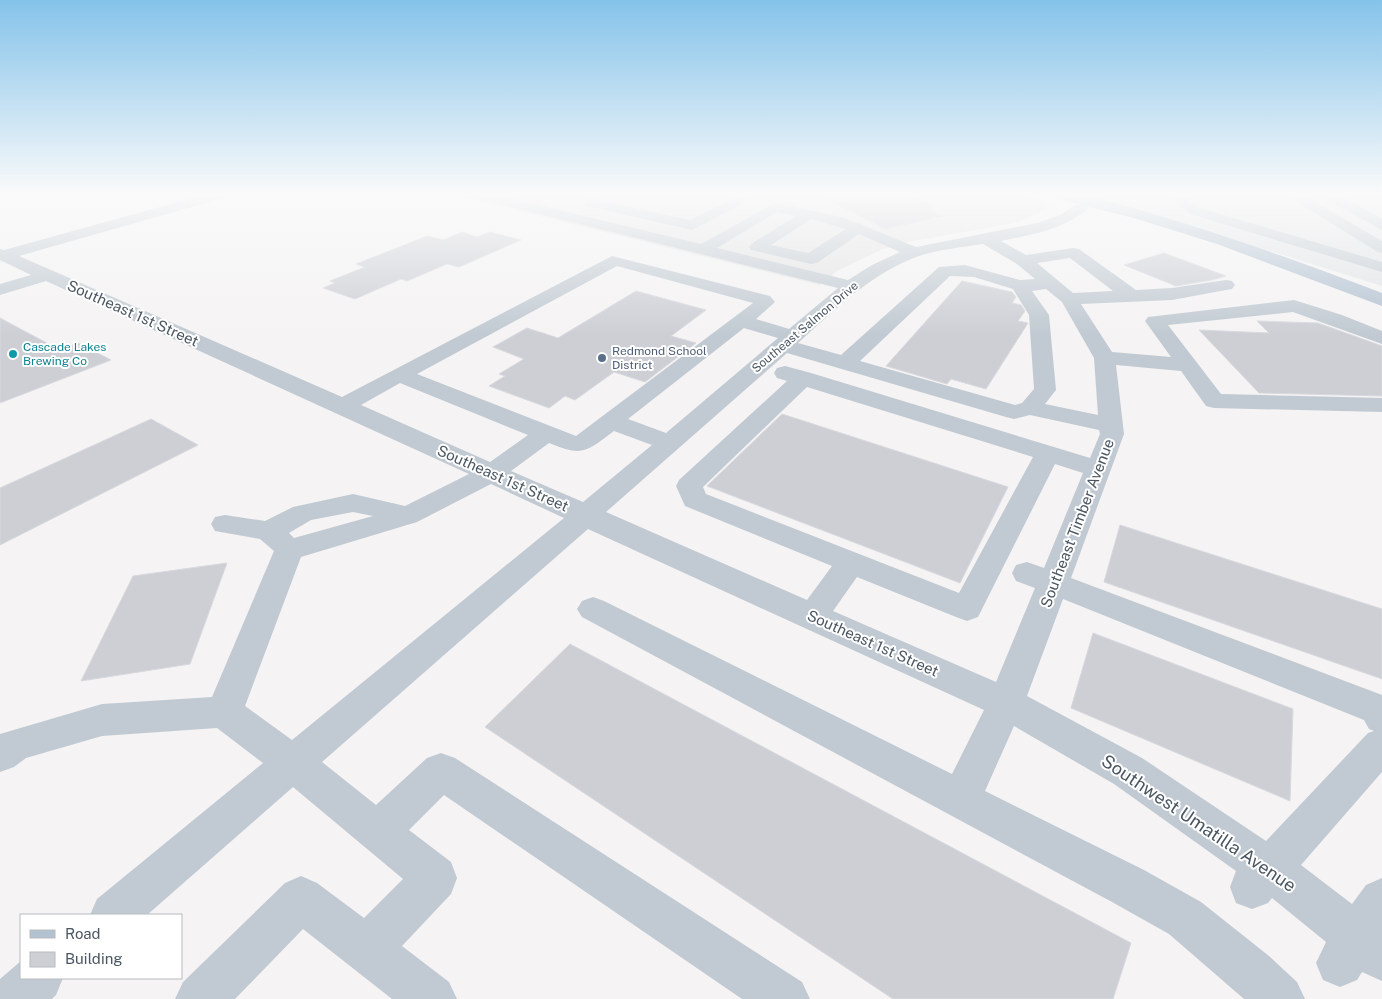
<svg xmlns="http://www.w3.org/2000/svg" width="1382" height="999" font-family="'Public Sans',sans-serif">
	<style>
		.education { fill: #e6e4e5 }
		.airport { fill: #e2e4e7 }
		.building { fill: #cdcfd5; stroke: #d7d9de }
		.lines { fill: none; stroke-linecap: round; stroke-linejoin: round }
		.minor { fill: #c1cad2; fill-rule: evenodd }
		.major { fill: #b3c2d1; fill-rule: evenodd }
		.culture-dot { fill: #0f9aa8; stroke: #fff; stroke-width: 2 }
		.service-dot { fill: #5c6f8a; stroke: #fff; stroke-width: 2 }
		.labels { text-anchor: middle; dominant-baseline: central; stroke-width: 4; stroke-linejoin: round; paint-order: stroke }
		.far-street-label { font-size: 12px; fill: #4a5661; stroke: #fff }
		.far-culture-label { font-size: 12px; fill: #0d838f; stroke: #fff; text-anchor: start }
		.far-service-label { font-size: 12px; fill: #4e5e75; stroke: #fff; text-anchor: start }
		.street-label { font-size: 15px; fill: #4a5661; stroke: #fff }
		.near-street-label { font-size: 18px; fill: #4a5661; stroke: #fff }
	</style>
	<rect width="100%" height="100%" fill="#f5f3f3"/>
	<path class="education" d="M 453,195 L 1024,195 L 1035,198 L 1050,206 L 1049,208 L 1019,222 L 908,242 L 881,250 L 837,271 L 820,285 Z"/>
	<path class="airport" d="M 1081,195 L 1382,195 L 1382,286 L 1108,200 Z"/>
	<path class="building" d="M 818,195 L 910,195 L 936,206 L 928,209 L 944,216 L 885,229 Z
		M 462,232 L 477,237 L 490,232 L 521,240 L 459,267 L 447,264 L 407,281 L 401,279 L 355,299 L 323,288 L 335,283 L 330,281 L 365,267 L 356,264 L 427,236 L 443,240 Z
		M 1164,253 L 1226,276 L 1212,280 L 1176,286 L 1124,265 Z
		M 962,281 L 1012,292 L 1016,297 L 1012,303 L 1021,305 L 1025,311 L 1018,321 L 1028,323 L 986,389 L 951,379 L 947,384 L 886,366 Z
		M 636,291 L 706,310 L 671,336 L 696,343 L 645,382 L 614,372 L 575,400 L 565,396 L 549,408 L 489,386 L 505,376 L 499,374 L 524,359 L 493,347 L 527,328 L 558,338 Z
		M 0,318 L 60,350 L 78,343 L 111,360 L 0,403 Z
		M 1257,321 L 1318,323 L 1382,346 L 1382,396 L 1259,393 L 1199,330 L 1269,333 Z
		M 782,414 L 1008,487 L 960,583 L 707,486 Z
		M 151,419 L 198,445 L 0,545 L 0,488 Z
		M 1120,525 L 1382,609 L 1382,679 L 1104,582 Z
		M 227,563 L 190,664 L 81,681 L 133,576 Z
		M 1093,633 L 1293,709 L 1290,801 L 1071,708 Z
		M 570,644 L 1131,943 L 1113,999 L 893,999 L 485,727 Z"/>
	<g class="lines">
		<path class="minor" d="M 203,195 L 225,195 L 223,198 L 19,256 L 342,397 L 612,256 L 770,296 L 775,302 L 756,319 L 789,329 L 838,288 L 475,198 L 473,195 L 497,195 L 701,244 L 775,203 L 845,218 L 916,247 L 1037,223 L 1060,215 L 1077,204 L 1085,195 L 1099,195 C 1079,227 1035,234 1001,241 L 1026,255 L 1073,248 L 1079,249 L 1136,290 L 1172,288 L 1226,280 L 1232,281 L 1235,285 L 1232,289 L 1226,290 L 1172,300 L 1081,304 L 1112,352 L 1171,357 L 1145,321 L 1148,317 L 1294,300 L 1342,315 L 1382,331 L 1382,344 L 1293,312 L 1168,325 L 1221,394 L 1382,398 L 1382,412 L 1214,408 L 1206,406 L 1181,371 L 1116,365 L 1124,434 L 1071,578 L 1382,695 L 1382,772 L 1301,865 L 1352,904 L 1366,885 L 1382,878 L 1382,981 L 1362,972 L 1357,980 L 1340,987 L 1323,980 L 1316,963 L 1326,942 L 1272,898 L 1268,903 L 1252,909 L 1236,903 L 1230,887 L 1236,871 L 1114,784 L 1014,726 L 985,791 L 1144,870 L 1201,902 L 1269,956 L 1297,982 L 1305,999 L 1244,999 L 1169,934 L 1112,902 L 582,617 L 577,609 L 582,601 L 593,597 L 604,601 L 952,774 L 984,710 L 588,529 L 322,762 L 376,805 L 427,758 L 441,753 L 455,758 L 802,982 L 810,999 L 742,999 L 444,795 L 409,830 L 451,862 L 457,878 L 451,894 L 402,946 L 449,982 L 457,999 L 392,999 L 303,929 L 235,999 L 175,999 L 183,982 L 285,883 L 301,876 L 317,883 L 364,918 L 403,879 L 293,787 L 147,915 L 90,915 L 97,899 L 263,763 L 217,728 L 102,736 L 26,758 L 14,767 L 0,772 L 0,734 L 102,704 L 212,697 L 274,551 L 260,539 L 215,531 L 211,524 L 215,517 L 225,515 L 265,521 L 293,507 L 353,494 L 405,506 L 469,474 L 46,281 L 0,295 L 0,284 L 31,275 L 0,260 L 0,249 L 4,250 ZM 777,212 L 796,216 L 751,244 L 749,247 L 751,250 L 811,264 L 817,263 L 859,234 L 900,252 L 872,265 L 848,280 L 717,248 ZM 811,219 L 846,229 L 808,253 L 771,245 ZM 983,244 L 1017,264 L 1035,279 L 1020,280 L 965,265 L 939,267 L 841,355 L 798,343 C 836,309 873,271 922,255 C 942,249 963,247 983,244 ZM 1070,258 L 1113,291 L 1073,293 L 1037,263 ZM 617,266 L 753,303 L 576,436 L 417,374 ZM 950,276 L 974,277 L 1013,289 L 1029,315 L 1034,389 L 1022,403 L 1015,405 L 860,361 ZM 1046,289 L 1062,302 L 1094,358 L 1098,415 L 1045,404 L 1056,390 L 1049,315 L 1032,291 ZM 744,328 L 778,338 L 666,433 L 628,419 ZM 787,353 L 1006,417 L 1014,419 L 1030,415 L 1099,430 L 1100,434 L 1090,458 L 811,373 L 785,366 L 777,368 L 774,373 L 777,378 L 787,381 L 679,480 L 676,486 L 685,506 L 832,566 L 807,600 L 606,512 ZM 400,383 L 528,435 L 490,462 L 361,405 ZM 807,387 L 1033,457 L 959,593 L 706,494 L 703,487 ZM 614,431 L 652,445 L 583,502 L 511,471 L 549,443 C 583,457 586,452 614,431 ZM 1055,464 L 1083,473 L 1044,568 L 1027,562 L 1016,565 L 1012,573 L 1016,581 L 1035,588 L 996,682 L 833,611 L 857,577 L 956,617 L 967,621 L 978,617 ZM 491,484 L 564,518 L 292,740 L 245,706 L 301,557 L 417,522 ZM 353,512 L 373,516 L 294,538 L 289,533 L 311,520 ZM 1063,599 L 1364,720 L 1369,729 L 1374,731 L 1368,733 L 1266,841 L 1142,758 L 1027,696 Z
			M 1166,195 L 1182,195 L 1200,208 L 1382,262 L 1382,272 L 1190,214 Z
			M 1286,195 L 1303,195 L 1382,241 L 1382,253 L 1376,251 Z
			M 1322,195 L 1339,195 L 1382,219 L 1382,230 L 1324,198 Z
			M 1372,195 L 1382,195 L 1382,200 L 1374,198 Z
			M 739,196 L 744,197 L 746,200 L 744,203 L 692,230 L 592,207 L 587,206 L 585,203 L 587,200 L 592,199 L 690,220 Z
			M 21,961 L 21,978 L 63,978 L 56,995 L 52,999 L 0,999 L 0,979 Z"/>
		<path class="major" d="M 1053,195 C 1089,193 1126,206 1160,216 C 1235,238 1309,265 1382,293 L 1382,306 L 1217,244 L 1137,219 L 1055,198 Z"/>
	</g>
	<linearGradient id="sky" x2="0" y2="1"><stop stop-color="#85c3ea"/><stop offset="0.58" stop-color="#fafafa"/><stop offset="1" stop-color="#fafafa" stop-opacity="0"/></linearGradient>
	<rect width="1382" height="335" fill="url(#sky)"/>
	<circle class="culture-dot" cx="13" cy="354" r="5"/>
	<circle class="service-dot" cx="602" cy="358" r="5"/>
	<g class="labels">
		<g class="far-street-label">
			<text transform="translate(805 327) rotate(-40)">Southeast Salmon Drive</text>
		</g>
		<g class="far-culture-label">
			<text x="23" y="347">Cascade Lakes<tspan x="23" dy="14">Brewing Co</tspan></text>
		</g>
		<g class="far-service-label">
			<text x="612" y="351">Redmond School<tspan x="612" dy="14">District</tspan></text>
		</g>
		<g class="street-label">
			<text transform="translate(133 313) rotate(24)">Southeast 1st Street</text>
			<text transform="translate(503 478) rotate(24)">Southeast 1st Street</text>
			<text transform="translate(1077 523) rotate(-69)">Southeast Timber Avenue</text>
			<text transform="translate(873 643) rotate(24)">Southeast 1st Street</text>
		</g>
		<g class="near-street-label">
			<text transform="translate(1199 823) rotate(34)">Southwest Umatilla Avenue</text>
		</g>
	</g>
	<rect x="20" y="914" width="162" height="65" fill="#ffffff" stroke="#b7bbc0"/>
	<rect x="30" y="930" width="25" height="8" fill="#b3c2d1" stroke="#b7bbc0"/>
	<text x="65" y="939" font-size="15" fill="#4a5661">Road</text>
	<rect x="30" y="952" width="25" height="15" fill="#cdcfd5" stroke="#b7bbc0"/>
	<text x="65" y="964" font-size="15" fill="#4a5661">Building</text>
</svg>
